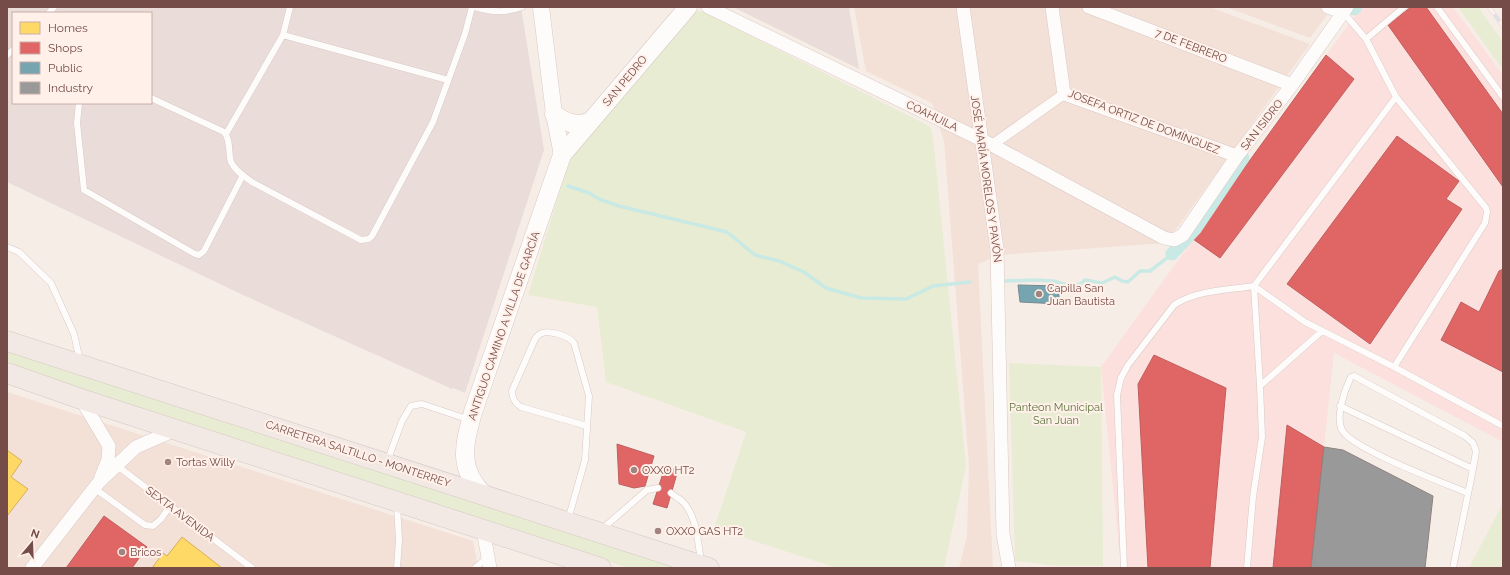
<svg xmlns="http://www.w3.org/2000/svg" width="1510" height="575" font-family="Raleway,sans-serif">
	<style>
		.residential { fill: #f3e0d7 }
		.commercial { fill: #fbe0dd }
		.industrial { fill: #eaddd9; fill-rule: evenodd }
		.green { fill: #e8ecd2 }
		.homes { fill: #ffd966; stroke: #d6af5d }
		.shops { fill: #e06666; stroke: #c05e5d }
		.public { fill: #76a5af; stroke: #768a90 }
		.industry { fill: #999; stroke: #8e8280 }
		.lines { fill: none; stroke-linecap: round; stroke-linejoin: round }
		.stream { stroke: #c9e9e4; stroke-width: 3.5 }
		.canal { stroke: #c9e9e4; stroke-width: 13 }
		.service-casing { stroke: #d8c9c6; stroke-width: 7 }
		.pedestrian-casing { stroke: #d8c9c6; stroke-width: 11 }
		.minor-casing { stroke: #d8c9c6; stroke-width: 14 }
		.tertiary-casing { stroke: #d8c9c6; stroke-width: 17 }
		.secondary-casing { stroke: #d8c8c4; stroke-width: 19 }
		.primary-casing { stroke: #d5c7c4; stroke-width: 21 }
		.service { stroke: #fefcfb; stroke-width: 6 }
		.pedestrian { stroke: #fefcfb; stroke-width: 10 }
		.minor { stroke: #fefcfb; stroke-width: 13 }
		.tertiary { stroke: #fefcfb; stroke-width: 16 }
		.secondary { stroke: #fefcfb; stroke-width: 18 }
		.primary { stroke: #f2e9e4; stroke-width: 20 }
		.rail-casing { stroke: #e3e0e4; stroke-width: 4.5 }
		.rail { stroke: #fff0e9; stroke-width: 3; stroke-dasharray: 9; stroke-linecap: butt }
		.poi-dot { fill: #a2847f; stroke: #fff0e9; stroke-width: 1.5 }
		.labels { text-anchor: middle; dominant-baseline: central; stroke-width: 4; stroke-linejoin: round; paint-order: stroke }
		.street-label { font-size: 11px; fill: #754c47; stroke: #fff0e9 }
		.poi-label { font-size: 11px; fill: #754c47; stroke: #fff0e9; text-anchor: start }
		.park-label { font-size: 11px; fill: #5c763c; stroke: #fff0e9 }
	</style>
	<rect width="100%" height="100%" fill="#f7ede7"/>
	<path class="residential" d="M 854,7 L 1209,7 L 1310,44 L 1166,243 L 999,255 L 978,264 L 993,568 L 959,568 L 967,536 L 969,466 L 944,141 L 932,103 L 866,71 Z
		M 1226,7 L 1333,7 L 1310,38 Z
		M 7,392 L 473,541 L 478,568 L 7,568 Z"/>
	<path class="commercial" d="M 1361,7 L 1453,7 L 1503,75 L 1503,442 L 1334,353 L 1311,568 L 1121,568 L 1101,367 Z"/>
	<path class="industrial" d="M 7,7 L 521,7 L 544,150 L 465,393 L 453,388 L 452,389 L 243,295 L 7,182 ZM 13,13 L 151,13 L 151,103 L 13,103 Z
		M 733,7 L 849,7 L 859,69 Z"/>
	<path class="green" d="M 1458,7 L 1478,7 L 1503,42 L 1503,70 Z
		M 694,11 L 701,11 L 927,125 L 931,128 L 934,146 L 966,466 L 944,568 L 837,568 L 714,528 L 746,432 L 606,382 L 597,307 L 528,295 L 572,151 Z
		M 7,351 L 344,461 L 687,568 L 629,568 L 446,510 L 7,365 Z
		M 1009,363 L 1101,367 L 1103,566 L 1057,566 L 1015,561 Z
		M 1503,503 L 1503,568 L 1469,568 Z"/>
	<path class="homes" d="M 7,450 L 22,461 L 11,477 L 28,489 L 7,516 Z
		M 182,537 L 222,568 L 152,568 L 163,553 L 167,556 Z"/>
	<path class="shops" d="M 1411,7 L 1426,7 L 1503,114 L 1503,187 L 1388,25 Z
		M 1326,55 L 1354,79 L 1220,258 L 1193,239 Z
		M 1397,136 L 1459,181 L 1446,199 L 1462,209 L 1370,344 L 1287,284 Z
		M 1503,269 L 1503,372 L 1441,340 L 1461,302 L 1479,312 L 1499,271 Z
		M 1154,355 L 1226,388 L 1210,568 L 1148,568 L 1138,384 Z
		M 1287,425 L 1324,447 L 1311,568 L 1273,568 Z
		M 617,444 L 654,456 L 645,486 L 634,488 L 619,484 Z
		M 665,467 L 678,470 L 667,508 L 653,504 Z
		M 104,516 L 147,547 L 132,568 L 66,568 Z"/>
	<path class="public" d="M 1018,285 L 1059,286 L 1059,304 L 1020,302 Z"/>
	<path class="industry" d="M 1324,447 L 1343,450 L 1433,496 L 1425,568 L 1311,568 Z"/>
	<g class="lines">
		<path class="stream" d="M 568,186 L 589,193 L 601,200 L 619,206 L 727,232 L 755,255 L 779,261 L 804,272 L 826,288 L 861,298 L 906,299 L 933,286 L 970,282
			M 1005,281 L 1037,280 L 1053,281 L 1071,286 L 1080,284 L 1085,280 L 1102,283 L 1115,277 L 1122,281 L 1128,282 L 1140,271 L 1150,271 L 1172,254"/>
		<path class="canal" d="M 1354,9 L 1356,7
			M 1172,254 L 1196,228 L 1243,158"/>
		<g class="service-casing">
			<path id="service" d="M 475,7 C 492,12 505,13 522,7
				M 1437,7 L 1503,97
				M 49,13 L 54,7
				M 283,35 L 448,80
				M 1366,39 L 1404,7
				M 7,55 L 13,50
				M 151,98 L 224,132 C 231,140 228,152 231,162 C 235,171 245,177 252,182 L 361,240 L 369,239 L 372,236 L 433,122 L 465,34 L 472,7
				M 79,103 L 77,123 L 84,190 L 195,254 L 199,255 L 204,251 L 243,175
				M 226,134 L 283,35 L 290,7
				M 7,247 L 19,252 L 51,283 L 74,334 L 80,361
				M 1394,367 L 1485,223 L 1487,212 L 1486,208 L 1396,97
				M 1260,386 L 1322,331
				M 1340,406 L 1473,469
				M 387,462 L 402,421 L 411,406 L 422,404 L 470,420
				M 116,465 L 252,568
				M 94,488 L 145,525 L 153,526 L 161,519 L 170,506
				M 671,493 C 674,496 678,498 681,500 C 697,514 698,543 701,562
				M 397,505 L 399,540 L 397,568
				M 568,520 L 585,460 L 589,396 L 574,343 C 569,336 548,329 540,334 C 538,335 537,337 535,339 L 512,391 C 512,399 515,403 521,407 L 587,426
				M 601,530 L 647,490 L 658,488
				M 475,568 L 488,557
				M 1124,568 L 1117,395 L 1121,378 L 1128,365 L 1174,305 C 1197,290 1228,290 1254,286 L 1305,322 L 1394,367 L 1503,426
				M 1247,568 L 1253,497 L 1262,437 L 1260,386 L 1254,286 L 1396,97 L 1366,39 L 1343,12
				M 1453,568 L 1473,469 L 1476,451 L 1473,443 L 1465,436 L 1354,376 L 1351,377 C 1345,389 1335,417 1342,430 C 1352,449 1444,483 1468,493"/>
		</g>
		<g class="pedestrian-casing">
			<path id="pedestrian" d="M 992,145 L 1064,94"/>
		</g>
		<g class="minor-casing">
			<path id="minor" d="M 708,7 L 992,145 L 1164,238 L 1174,240 L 1183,235 L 1237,156 L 1292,85 L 1347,7
				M 963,7 L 997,249 L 1003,534 L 1009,568
				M 1052,7 L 1064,94 L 1237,156
				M 1089,7 L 1292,85
				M 1328,7 L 1343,12
				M 81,399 L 109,446 L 108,460 L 101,477
				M 483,530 L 490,568
				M 32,568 L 99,482 L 136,447 L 175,430"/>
		</g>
		<g class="tertiary-casing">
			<path id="tertiary" d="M 541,7 L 554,114 L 562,155"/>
		</g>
		<g class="secondary-casing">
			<path id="secondary" d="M 554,114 C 566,123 576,127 591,121
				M 484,495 C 457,468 464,445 473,412 L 562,155 L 688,7"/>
		</g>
		<g class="primary-casing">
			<path id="primary" d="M 7,341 L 709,568
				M 7,373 L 81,399 L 601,568"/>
		</g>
		<use href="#service" class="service"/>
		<use href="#pedestrian" class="pedestrian"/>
		<use href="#minor" class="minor"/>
		<use href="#tertiary" class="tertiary"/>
		<use href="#secondary" class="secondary"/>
		<use href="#primary" class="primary"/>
		<g class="rail-casing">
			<path id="rail" d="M 1489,7 L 1503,26"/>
		</g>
		<use href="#rail" class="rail"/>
	</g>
	<g class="poi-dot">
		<circle cx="1039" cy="294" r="4"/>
		<circle cx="168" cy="462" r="4"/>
		<circle cx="634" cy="470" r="4"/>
		<circle cx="658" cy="531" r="4"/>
		<circle cx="122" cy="552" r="4"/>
	</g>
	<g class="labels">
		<g class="street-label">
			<text transform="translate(1191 46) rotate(21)">7 DE FEBRERO</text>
			<text transform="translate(625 81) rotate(-50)">SAN PEDRO</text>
			<text transform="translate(932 116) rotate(26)">COAHUILA</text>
			<text transform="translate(1144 122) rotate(21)">JOSEFA ORTIZ DE DOMÍNGUEZ</text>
			<text transform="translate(1262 125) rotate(-52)">SAN ISIDRO</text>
			<text transform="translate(986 179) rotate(82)">JOSÉ MARÍA MORELOS Y PAVÓN</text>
			<text transform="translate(504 326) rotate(-71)">ANTIGUO CAMINO A VILLA DE GARCÍA</text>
			<text transform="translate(358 454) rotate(18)">CARRETERA SALTILLO - MONTERREY</text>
			<text transform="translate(180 514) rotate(37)">SEXTA AVENIDA</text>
		</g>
		<g class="poi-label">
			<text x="1047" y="288">Capilla San<tspan x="1047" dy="13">Juan Bautista</tspan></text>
			<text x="176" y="462">Tortas Willy</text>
			<text x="642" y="470">OXXO HT2</text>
			<text x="666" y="531">OXXO GAS HT2</text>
			<text x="130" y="552">Bricos</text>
		</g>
		<g class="park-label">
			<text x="1056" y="407">Panteon Municipal<tspan x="1056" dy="13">San Juan</tspan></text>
		</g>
	</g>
	<rect width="1510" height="575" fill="none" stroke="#754c47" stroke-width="16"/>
	<rect x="12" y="12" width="140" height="92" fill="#fff0e9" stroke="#c8aea8"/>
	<rect x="20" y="22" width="20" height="12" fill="#ffd966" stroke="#c8aea8"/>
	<text x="48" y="32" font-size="12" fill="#754c47">Homes</text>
	<rect x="20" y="42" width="20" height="12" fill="#e06666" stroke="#c8aea8"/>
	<text x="48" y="52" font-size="12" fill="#754c47">Shops</text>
	<rect x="20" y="62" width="20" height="12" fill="#76a5af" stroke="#c8aea8"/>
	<text x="48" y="72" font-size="12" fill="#754c47">Public</text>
	<rect x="20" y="82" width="20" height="12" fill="#999999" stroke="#c8aea8"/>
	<text x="48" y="92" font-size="12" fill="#754c47">Industry</text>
	<g transform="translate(32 543) rotate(19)" stroke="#fff0e9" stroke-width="3" paint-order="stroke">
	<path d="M0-3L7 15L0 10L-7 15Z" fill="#754c47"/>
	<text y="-6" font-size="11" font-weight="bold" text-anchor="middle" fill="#754c47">N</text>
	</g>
</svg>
